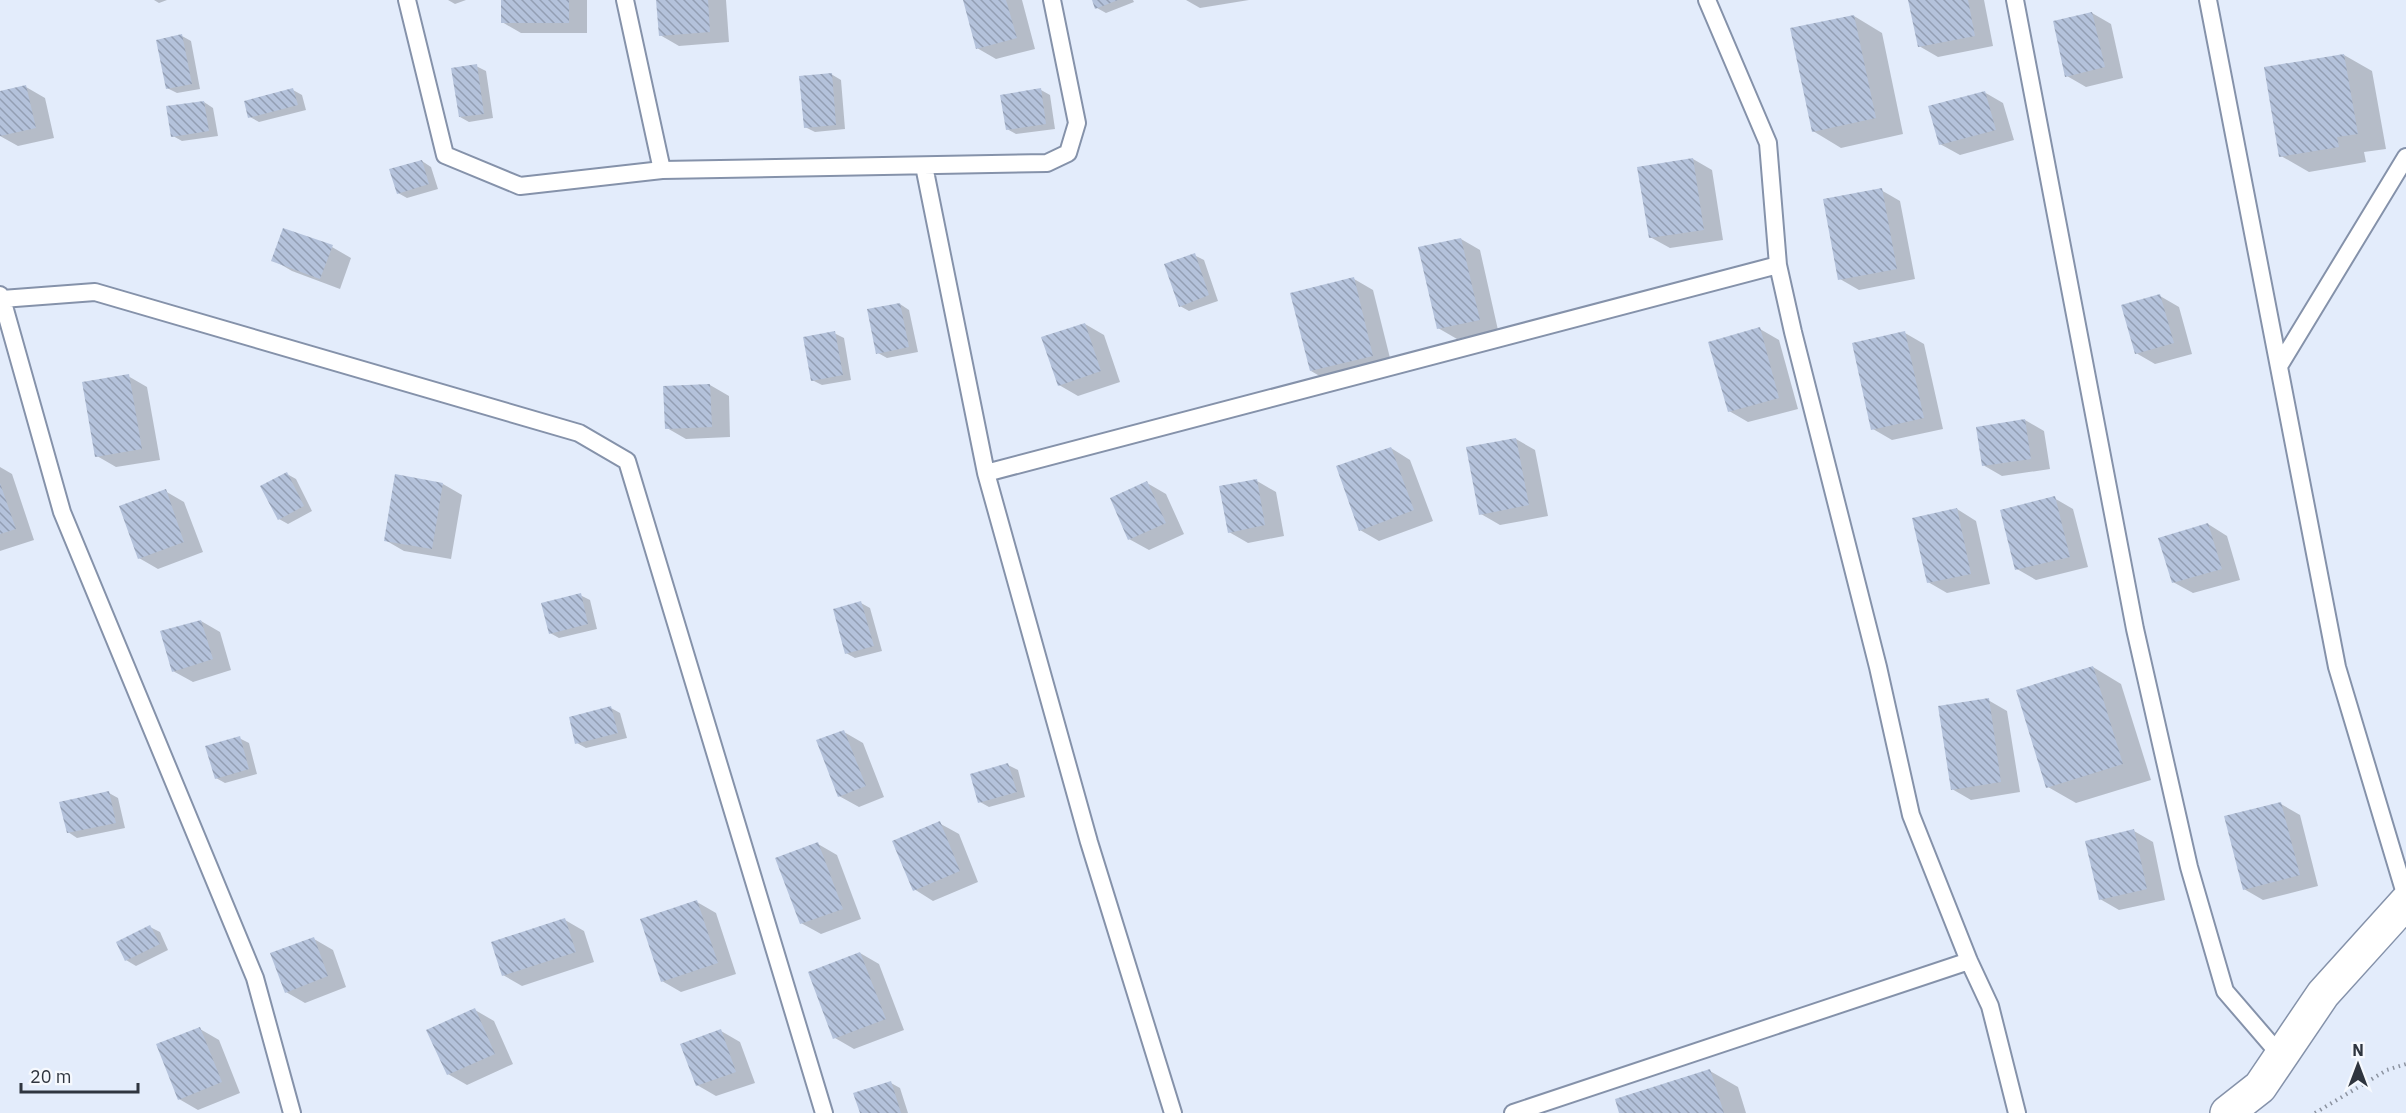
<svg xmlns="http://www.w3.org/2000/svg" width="2406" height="1113" font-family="'IBM Plex Sans',sans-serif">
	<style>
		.shadow { fill: #0003 }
		.building { fill: url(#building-back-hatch) }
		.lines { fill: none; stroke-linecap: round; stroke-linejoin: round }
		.service-casing { stroke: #8592aa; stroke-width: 20 }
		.minor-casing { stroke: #8592aa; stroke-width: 36 }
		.path { stroke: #8c93a0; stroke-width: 4; stroke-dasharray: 1.5 4.5; stroke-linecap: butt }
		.service { stroke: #fff; stroke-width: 16 }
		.minor { stroke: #fff; stroke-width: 33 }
	</style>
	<defs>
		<pattern id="building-back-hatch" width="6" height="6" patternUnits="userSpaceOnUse" patternTransform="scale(1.5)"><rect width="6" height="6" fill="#b4c2db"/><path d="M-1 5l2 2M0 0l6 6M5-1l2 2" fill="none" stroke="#939eb3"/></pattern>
	</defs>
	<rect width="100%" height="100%" fill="#e3ecfb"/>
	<path class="shadow" d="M 154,0 L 167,0 L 159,3 Z
		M 448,0 L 466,0 L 455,4 Z
		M 502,0 L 587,0 L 587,33 L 521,33 L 502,22 Z
		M 657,0 L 726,0 L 729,42 L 679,46 L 660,35 Z
		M 964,0 L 1022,0 L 1035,49 L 996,59 L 977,48 Z
		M 1093,0 L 1133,0 L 1134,2 L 1106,13 L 1097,8 Z
		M 1186,0 L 1249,0 L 1200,8 Z
		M 1910,0 L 1984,0 L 1993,46 L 1938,57 L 1919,46 Z
		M 2092,13 L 2111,24 L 2123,78 L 2086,87 L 2067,76 Z
		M 1854,16 L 1882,33 L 1903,134 L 1841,148 L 1813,131 Z
		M 182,36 L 191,41 L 200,89 L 177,93 L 167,88 Z
		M 2344,55 L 2372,71 L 2386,149 L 2364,152 L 2366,162 L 2309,172 L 2281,156 Z
		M 476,66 L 486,71 L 493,118 L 469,122 L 460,117 Z
		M 831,74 L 841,80 L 845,129 L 815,132 L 805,127 Z
		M 26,87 L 45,98 L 54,138 L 18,146 L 0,136 L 0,92 Z
		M 293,90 L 302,95 L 306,110 L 259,122 L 250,117 Z
		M 1041,90 L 1050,95 L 1055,129 L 1016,134 L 1007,129 Z
		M 1984,92 L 2003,103 L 2014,140 L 1960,155 L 1940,144 Z
		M 204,102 L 213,108 L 218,136 L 182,141 L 173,136 Z
		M 1693,159 L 1712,170 L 1723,240 L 1670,248 L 1650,237 Z
		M 422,161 L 431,167 L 438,189 L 407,198 L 398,193 Z
		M 1881,190 L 1900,201 L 1915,279 L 1859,290 L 1840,279 Z
		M 1461,239 L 1480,250 L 1498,330 L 1457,339 L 1438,328 Z
		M 332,247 L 351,258 L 340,289 L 292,271 L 273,260 Z
		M 1194,255 L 1204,260 L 1218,301 L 1189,311 L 1180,306 Z
		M 1354,279 L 1373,290 L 1392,366 L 1330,382 L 1311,371 Z
		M 2160,296 L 2179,307 L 2192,354 L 2155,364 L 2136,353 Z
		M 900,304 L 909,310 L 918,352 L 887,358 L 878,353 Z
		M 1085,324 L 1104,335 L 1120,382 L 1078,396 L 1059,385 Z
		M 1760,329 L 1779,340 L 1798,409 L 1748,422 L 1729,411 Z
		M 834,333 L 844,338 L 851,380 L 822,385 L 812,380 Z
		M 1905,333 L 1924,344 L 1943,429 L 1892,440 L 1873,429 Z
		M 128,376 L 147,387 L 160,460 L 116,467 L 97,456 Z
		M 710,385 L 729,396 L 730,437 L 686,439 L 667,428 Z
		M 2025,420 L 2044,431 L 2050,469 L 2002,476 L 1983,465 Z
		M 1516,439 L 1535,450 L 1548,516 L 1500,525 L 1481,514 Z
		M 1391,448 L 1410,460 L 1433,521 L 1379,541 L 1360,530 Z
		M 0,467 L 12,474 L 34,540 L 0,551 Z
		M 287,474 L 296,479 L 312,511 L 288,524 L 279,519 Z
		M 1257,481 L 1276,492 L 1284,536 L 1248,543 L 1229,532 Z
		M 1147,483 L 1166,494 L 1184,534 L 1149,550 L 1129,539 Z
		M 443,484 L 462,495 L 451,559 L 404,551 L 385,540 Z
		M 165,491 L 184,502 L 203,552 L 158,569 L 139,558 Z
		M 2054,498 L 2073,509 L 2088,567 L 2036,580 L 2017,569 Z
		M 1957,509 L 1976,521 L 1990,584 L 1947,593 L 1928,582 Z
		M 2208,524 L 2227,536 L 2240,580 L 2193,593 L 2173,582 Z
		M 580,595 L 590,600 L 597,629 L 559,638 L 550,633 Z
		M 861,603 L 870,608 L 882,651 L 855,658 L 846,653 Z
		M 201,621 L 220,632 L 231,670 L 193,682 L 173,671 Z
		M 2093,667 L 2121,684 L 2151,780 L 2076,803 L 2048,787 Z
		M 1988,700 L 2007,711 L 2020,792 L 1971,800 L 1952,789 Z
		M 611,708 L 620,713 L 627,738 L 586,748 L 577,743 Z
		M 844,732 L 863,743 L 884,797 L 859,807 L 839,796 Z
		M 239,738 L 249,743 L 257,774 L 225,783 L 216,778 Z
		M 1008,765 L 1018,770 L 1025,797 L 989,807 L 980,802 Z
		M 109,793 L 118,798 L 125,828 L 77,838 L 68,832 Z
		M 2281,804 L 2300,815 L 2318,886 L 2263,900 L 2244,889 Z
		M 939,823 L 959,834 L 978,882 L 933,901 L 914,889 Z
		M 2134,831 L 2153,842 L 2165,900 L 2119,910 L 2100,899 Z
		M 818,844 L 837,855 L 861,919 L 821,934 L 801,923 Z
		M 697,902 L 716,913 L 736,974 L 681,992 L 662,981 Z
		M 565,920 L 584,931 L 594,962 L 522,986 L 503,975 Z
		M 150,927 L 160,932 L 168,950 L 136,966 L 126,960 L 118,943 Z
		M 314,939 L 333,950 L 346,987 L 305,1003 L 286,992 Z
		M 860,953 L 879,964 L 904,1030 L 854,1049 L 835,1038 Z
		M 475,1010 L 494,1021 L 513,1064 L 467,1085 L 448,1074 Z
		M 200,1029 L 219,1040 L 240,1093 L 198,1110 L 179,1099 Z
		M 721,1031 L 740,1042 L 755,1083 L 716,1096 L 697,1085 Z
		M 1710,1071 L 1738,1087 L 1746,1113 L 1621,1113 Z
		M 891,1083 L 900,1088 L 908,1113 L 861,1113 Z"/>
	<path class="building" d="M 501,0 L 569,0 L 569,23 L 501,23 Z
		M 656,0 L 708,0 L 710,32 L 659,36 Z
		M 963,0 L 1006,0 L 1017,38 L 976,49 Z
		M 1092,0 L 1118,0 L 1095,9 Z
		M 1908,0 L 1968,0 L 1975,36 L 1918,47 Z
		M 2092,12 L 2105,67 L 2065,77 L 2053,21 Z
		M 1854,15 L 1876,118 L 1812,132 L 1790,28 Z
		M 182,34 L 192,84 L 166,89 L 156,40 Z
		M 2344,54 L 2358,134 L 2337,137 L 2339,147 L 2279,157 L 2264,67 Z
		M 477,64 L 484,114 L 459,117 L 451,68 Z
		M 832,73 L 836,125 L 804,128 L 799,76 Z
		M 26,85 L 36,128 L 0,136 L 0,91 Z
		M 293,88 L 298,105 L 248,118 L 244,101 Z
		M 1041,88 L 1046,124 L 1006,130 L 1000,95 Z
		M 1985,91 L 1996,130 L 1939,145 L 1928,106 Z
		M 204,101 L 209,131 L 171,137 L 166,106 Z
		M 1693,158 L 1704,230 L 1649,238 L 1637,167 Z
		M 422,160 L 429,184 L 397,194 L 389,169 Z
		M 1882,188 L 1897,269 L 1838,280 L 1823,199 Z
		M 283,228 L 333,245 L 320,279 L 271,261 Z
		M 1461,238 L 1480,320 L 1437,329 L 1418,247 Z
		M 1195,253 L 1209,295 L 1179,307 L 1164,264 Z
		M 1354,277 L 1373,356 L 1310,371 L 1290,293 Z
		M 2160,294 L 2174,343 L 2135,354 L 2121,305 Z
		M 900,303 L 909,347 L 876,354 L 867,309 Z
		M 1085,323 L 1101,371 L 1058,386 L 1041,337 Z
		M 1760,327 L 1779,398 L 1728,412 L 1708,342 Z
		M 835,331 L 843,375 L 811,381 L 803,337 Z
		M 1905,331 L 1924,418 L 1871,430 L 1852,343 Z
		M 129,374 L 142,449 L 95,457 L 82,382 Z
		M 710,384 L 712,427 L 665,429 L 663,386 Z
		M 2025,419 L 2031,459 L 1982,466 L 1976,427 Z
		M 1516,438 L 1529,505 L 1479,515 L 1466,447 Z
		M 1391,447 L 1414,510 L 1359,531 L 1336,466 Z
		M 287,472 L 304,506 L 278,520 L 260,486 Z
		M 395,474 L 443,483 L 432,549 L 384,541 Z
		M 1257,479 L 1265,525 L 1228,533 L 1219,486 Z
		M 1147,481 L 1166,523 L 1128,540 L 1110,498 Z
		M 0,483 L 16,529 L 0,534 Z
		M 166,489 L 184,542 L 138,559 L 119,506 Z
		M 2055,496 L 2070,557 L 2015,570 L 2000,510 Z
		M 1957,508 L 1971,574 L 1927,583 L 1912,518 Z
		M 2208,523 L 2222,569 L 2172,583 L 2158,538 Z
		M 581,593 L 588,624 L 549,634 L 541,603 Z
		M 861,601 L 874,646 L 845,654 L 833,609 Z
		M 201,620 L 213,659 L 172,672 L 160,631 Z
		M 2093,666 L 2123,764 L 2046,788 L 2016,690 Z
		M 1989,698 L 2001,782 L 1951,790 L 1938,706 Z
		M 611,706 L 618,733 L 575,744 L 569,717 Z
		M 844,730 L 866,786 L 838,797 L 816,740 Z
		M 240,736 L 249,769 L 215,779 L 205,746 Z
		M 1008,763 L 1017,792 L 978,803 L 970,774 Z
		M 109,791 L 116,823 L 67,833 L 59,802 Z
		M 2281,802 L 2300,875 L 2243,890 L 2224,816 Z
		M 940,821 L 960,871 L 913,891 L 892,841 Z
		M 2134,829 L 2147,889 L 2099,900 L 2085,841 Z
		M 818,842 L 843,909 L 800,924 L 775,858 Z
		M 697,900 L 718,963 L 661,982 L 640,919 Z
		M 565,918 L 576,952 L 502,976 L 491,942 Z
		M 150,925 L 160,944 L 125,961 L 116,942 Z
		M 314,937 L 328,976 L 285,993 L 270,953 Z
		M 860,952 L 886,1019 L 833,1039 L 808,972 Z
		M 475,1008 L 495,1054 L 447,1075 L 426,1030 Z
		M 200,1027 L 222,1082 L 178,1100 L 156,1044 Z
		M 721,1029 L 736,1072 L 696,1086 L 680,1044 Z
		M 1710,1069 L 1724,1113 L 1619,1113 L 1615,1099 Z
		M 891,1081 L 901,1113 L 860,1113 L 853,1093 Z"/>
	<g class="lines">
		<g class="service-casing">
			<path id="service" d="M 407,0 L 445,155 L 520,186 L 662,170 L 1047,163 L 1068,153 L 1077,123 L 1052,0
				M 625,0 L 662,170
				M 1707,0 L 1768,143 L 1778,265 L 1793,332 L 1878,667 L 1911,815 L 1969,961 L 1990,1006 L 2017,1113
				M 2015,0 L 2135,629 L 2189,867 L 2225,991 L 2281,1056
				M 2208,0 L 2337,667 L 2406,897
				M 924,166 L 986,473 L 1089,842 L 1173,1113
				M 0,295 L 2,299 L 95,292 L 579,433 L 627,461 L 824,1113
				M 2,299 L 62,512 L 255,978 L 292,1113
				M 2279,366 L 2406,157
				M 986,473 L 1778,265
				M 1513,1113 L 1969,961"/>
		</g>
		<g class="minor-casing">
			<path id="minor" d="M 2227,1113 L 2260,1087 L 2323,994 L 2406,902"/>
		</g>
		<path class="path" d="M 2315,1113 L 2387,1070 L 2406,1064"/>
		<use href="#service" class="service"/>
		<use href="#minor" class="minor"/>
	</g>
	<g transform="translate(2358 1065)" stroke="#f6f9fe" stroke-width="4.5" paint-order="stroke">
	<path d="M0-4.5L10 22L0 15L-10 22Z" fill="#2f353f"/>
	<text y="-9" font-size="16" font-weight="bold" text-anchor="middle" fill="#2f353f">N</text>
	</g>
	<path d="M21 1083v9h117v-9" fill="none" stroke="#2f353f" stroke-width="3"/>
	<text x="30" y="1083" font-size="18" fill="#2f353f" stroke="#f6f9fe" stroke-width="4.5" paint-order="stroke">20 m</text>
</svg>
